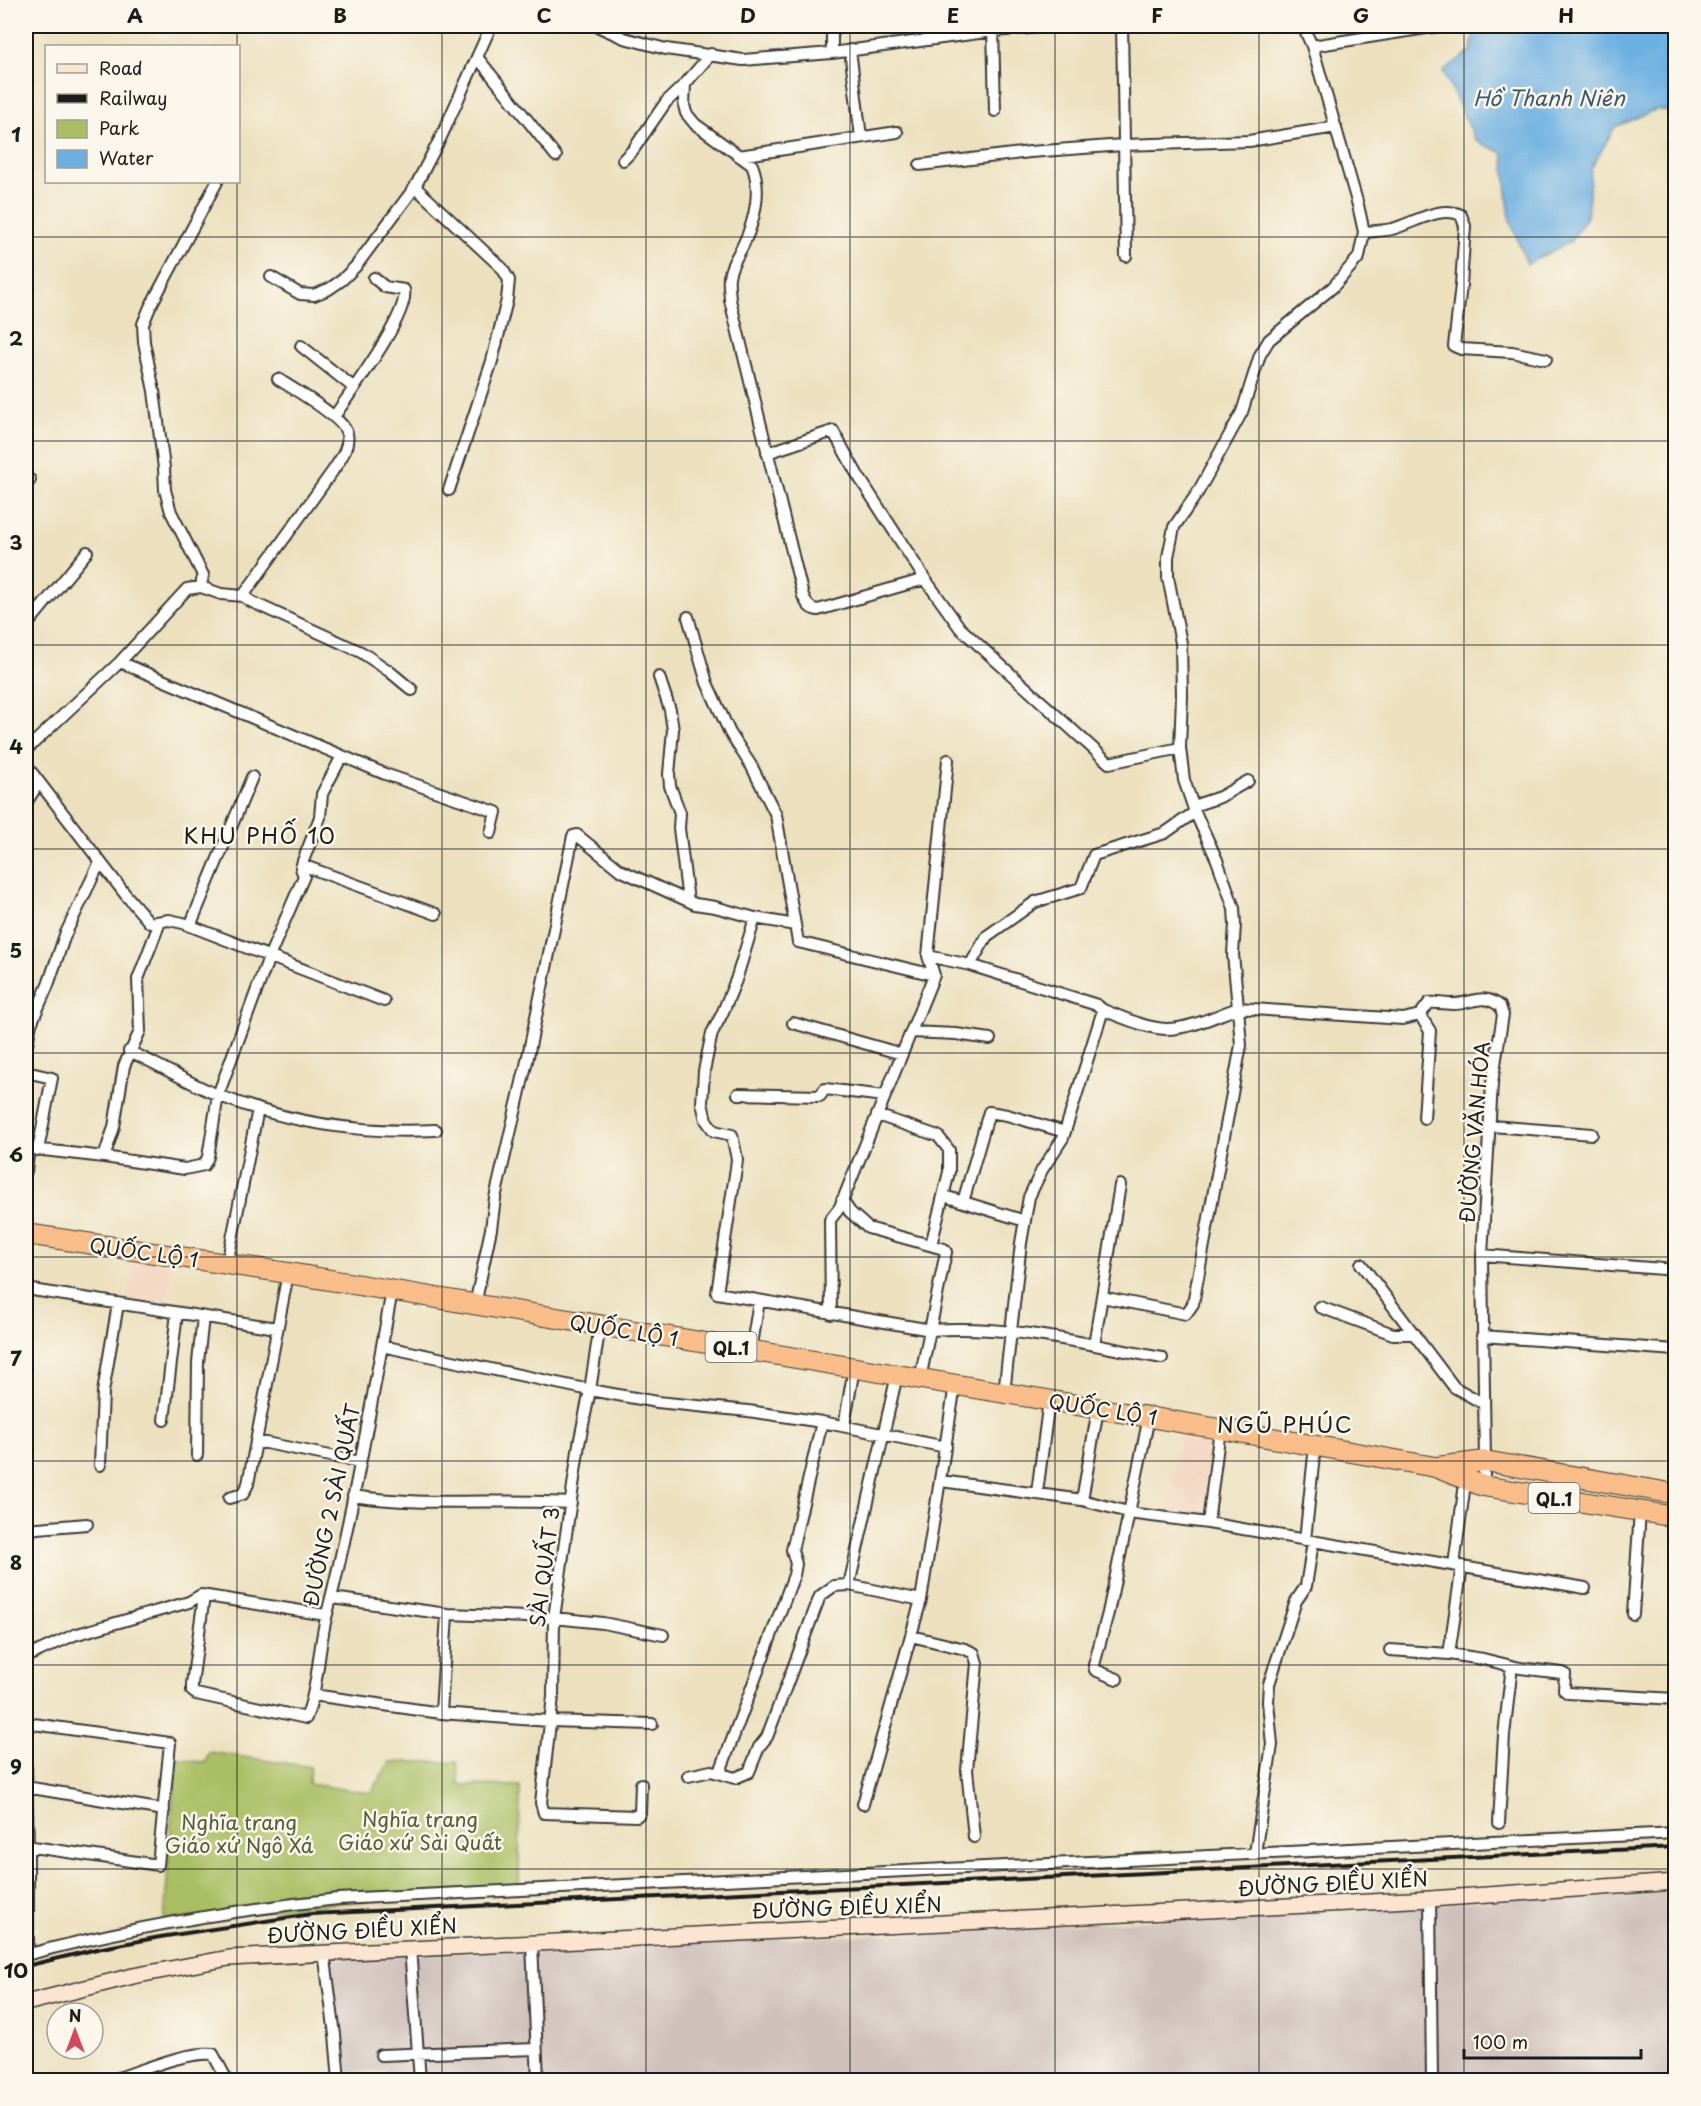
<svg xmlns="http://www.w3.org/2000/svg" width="1701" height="2106" font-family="'Playpen Sans',sans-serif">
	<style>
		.built { fill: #f3d4bf }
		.industrial { fill: #cfc0bb }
		.green { fill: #a9be62; stroke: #626d3f; stroke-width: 1.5 }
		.water { fill: #6cafe1; stroke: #44667e; stroke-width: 1.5 }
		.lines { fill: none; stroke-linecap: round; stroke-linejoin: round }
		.street-casing { stroke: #3b3934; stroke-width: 14 }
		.secondary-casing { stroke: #3b3934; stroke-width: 18 }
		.highway-casing { stroke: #3b3934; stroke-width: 22 }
		.street { stroke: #fff; stroke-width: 10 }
		.secondary { stroke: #fce5d0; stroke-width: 15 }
		.highway { stroke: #f8bd89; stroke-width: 20 }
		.rail { stroke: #1c1c1c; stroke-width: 4 }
		.grid { fill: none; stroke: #1c1c1c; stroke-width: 1.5; stroke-opacity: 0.55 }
		.labels { text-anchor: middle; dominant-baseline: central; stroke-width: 5; stroke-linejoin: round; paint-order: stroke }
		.shield { fill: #fbf7ec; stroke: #5f5e5a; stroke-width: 1.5 }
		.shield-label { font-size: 18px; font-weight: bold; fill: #1c1c1c }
		.street-label { font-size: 20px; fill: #1c1c1c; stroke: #fbf7ec }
		.park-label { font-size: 20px; fill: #545d38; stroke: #fbf7ec }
		.water-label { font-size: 21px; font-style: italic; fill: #3c576b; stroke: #fbf7ec }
		.quarter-label { font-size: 22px; letter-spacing: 1.5px; fill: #1c1c1c; stroke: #fbf7ec }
		.neatline { fill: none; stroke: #1c1c1c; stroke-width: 2 }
		.grid-label { font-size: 20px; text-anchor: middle; font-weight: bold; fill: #1c1c1c }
	</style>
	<rect width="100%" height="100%" fill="#fbf7ec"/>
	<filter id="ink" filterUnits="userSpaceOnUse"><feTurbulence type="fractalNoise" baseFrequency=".0167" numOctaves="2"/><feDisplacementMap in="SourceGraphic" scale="12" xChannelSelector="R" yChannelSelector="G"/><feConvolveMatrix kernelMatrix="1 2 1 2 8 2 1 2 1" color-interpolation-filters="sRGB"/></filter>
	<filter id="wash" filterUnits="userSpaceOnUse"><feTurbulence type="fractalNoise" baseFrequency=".008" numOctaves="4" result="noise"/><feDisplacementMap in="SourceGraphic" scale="24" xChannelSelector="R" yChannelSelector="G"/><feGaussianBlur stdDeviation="1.35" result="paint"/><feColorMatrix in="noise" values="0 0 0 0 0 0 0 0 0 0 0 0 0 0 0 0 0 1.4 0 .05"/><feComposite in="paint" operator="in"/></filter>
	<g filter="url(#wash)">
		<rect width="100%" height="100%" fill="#ece0be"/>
		<path class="built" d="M 134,1257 L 172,1263 L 166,1307 L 128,1301 Z
			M 1181,1430 L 1215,1435 L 1205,1518 L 1168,1514 Z"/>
		<path class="industrial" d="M 1675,1888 L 1675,2080 L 386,2080 L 385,2070 L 343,2073 L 329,1959 L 704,1940 L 851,1936 L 1313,1912 Z"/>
		<path class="green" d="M 209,1752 L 310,1767 L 309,1784 L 371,1793 L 390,1762 L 457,1762 L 459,1785 L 520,1786 L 519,1885 L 164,1921 L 176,1758 L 205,1763 Z"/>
		<path class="water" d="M 1475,26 L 1675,26 L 1675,113 L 1657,109 L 1615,127 L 1591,169 L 1587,217 L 1570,242 L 1527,264 L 1510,220 L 1503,153 L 1476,141 L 1443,71 L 1471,51 Z"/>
	</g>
	<g filter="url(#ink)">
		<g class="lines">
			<g class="street-casing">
				<path id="street" d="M 597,26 L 624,38 L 666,49 L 743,60 L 832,53 L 993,31 L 1054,26
					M 993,26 L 995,111
					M 1122,26 L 1126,256
					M 1312,46 L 1439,26
					M 850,50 L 861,137
					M 832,53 L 832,26
					M 711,54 L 685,84 L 684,105 L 686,113 L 695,124 L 752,165 C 762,189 755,220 744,243 C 739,255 731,263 729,277 C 728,285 730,293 730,300 L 803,596 C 807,604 809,609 818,610 L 925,579 L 960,628 L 1109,763 L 1180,748
					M 477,57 L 556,156
					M 739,156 L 897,132
					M 623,160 L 633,150 L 666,102 L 685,84
					M 920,165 L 1030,152 L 1123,145 L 1249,141 L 1336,127
					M 415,187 L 502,268 L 509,280 L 507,300 L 492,361 L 449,490
					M 1364,232 C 1373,231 1383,231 1392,229 C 1414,223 1440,205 1461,215 L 1465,226 L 1461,285 L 1454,346 L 1461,349 L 1512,352 L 1546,359
					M 271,277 L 300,294 L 314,295 L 329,289 L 342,280 L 356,266 L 415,187 L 442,135 L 491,26
					M 301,346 L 353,387
					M 334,417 C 349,394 410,314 404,290 L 385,287 L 374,278
					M 767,453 L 833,431 L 857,474 L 925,579
					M 26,484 L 30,480
					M 201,587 L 203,575 L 171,512 L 165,490 L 164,468 L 154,391 L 144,342 L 143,324 L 150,307 L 217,182
					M 243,596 L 332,472 C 339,461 350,448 347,434 C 344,417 293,389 278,379
					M 688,617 L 707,683 L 730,733 L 752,767 L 776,815 L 798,942 L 934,975
					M 26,626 L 87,552
					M 120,662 L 385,774 L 496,812 L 491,833
					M 659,677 L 670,710 L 673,730 L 669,774 L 670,786 L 680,813 L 679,828 L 688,901
					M 26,750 L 120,662 L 187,589 L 201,587 L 221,594 L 243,596 L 252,602 L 361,652 L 389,671 L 412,690
					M 26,765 L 125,894 L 150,923 L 169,920 L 183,923 L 384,1001
					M 26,803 L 39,782
					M 1193,806 L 1220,797 L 1248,781
					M 302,865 L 436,914
					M 755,918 L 736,980 L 722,1014 L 712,1033 L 704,1071 L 702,1103 L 706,1120 L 714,1131 L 732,1135 L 737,1159 L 736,1168 L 717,1293 L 931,1330 C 1008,1324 1087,1344 1162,1358
					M 190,926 L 252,777
					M 928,956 L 970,965 L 1097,1005 L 1103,1010
					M 970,965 L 987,936 L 1035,902 L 1081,888 L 1094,855 L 1165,833 L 1195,812
					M 1420,1015 L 1430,1031 L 1424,1118
					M 793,1023 L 902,1054
					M 911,1032 L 956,1034 L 990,1039
					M 26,1049 L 31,1024 L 48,985 L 65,935 L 100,862
					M 129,1051 C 159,1065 189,1083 220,1096 C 289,1123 362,1134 436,1130
					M 26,1072 L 52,1078 L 38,1150
					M 738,1094 L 820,1096 L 825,1089 L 885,1096
					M 877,1115 L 938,1136 L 949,1150 L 949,1172 L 931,1245
					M 1491,1126 L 1592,1134
					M 26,1148 L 104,1157 L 185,1169 L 204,1165 L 208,1157 L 218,1095 L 269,957 L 304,876 L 301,868 L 303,861 L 320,817 L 322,794 L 342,756
					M 104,1157 L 114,1127 L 124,1066 L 140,1031 L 138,979 L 160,922
					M 26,1171 L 29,1148
					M 944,1196 L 1025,1221
					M 842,1200 L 850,1212 L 868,1228 L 944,1249 L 946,1252 L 920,1379
					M 963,1202 L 989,1112 L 1007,1115 L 1065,1132
					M 1482,1255 L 1676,1270
					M 227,1264 L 258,1109
					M 1361,1264 L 1454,1387 L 1484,1404
					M 26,1289 L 277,1328
					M 1102,1297 L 1186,1314 L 1193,1304 L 1241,1045 L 1238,1008 L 1403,1019 L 1420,1015 L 1429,1003 C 1437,1002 1445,1004 1453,1004 C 1473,1004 1481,992 1500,1006 L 1503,1015 L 1492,1083 L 1482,1255 L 1485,1461 L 1483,1486
					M 475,1305 L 491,1229 L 495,1198 L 527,1061 L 573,836 L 577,835 L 620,870 L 695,904 L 715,907 L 755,918 L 795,925
					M 1320,1307 L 1393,1334 L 1415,1334
					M 831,1314 L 830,1220 L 840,1207 L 934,975 L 928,956 L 948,760
					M 600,1325 L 590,1390 L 579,1444 L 554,1618 L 553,1696 L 541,1803 L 544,1813 L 637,1816 L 640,1813 L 641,1784
					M 1482,1336 L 1676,1350
					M 1094,1345 L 1120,1185
					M 382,1346 L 590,1390 L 657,1402 L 748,1411 L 822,1422 L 946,1447
					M 751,1351 L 759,1301
					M 1004,1393 L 1021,1243 L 1029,1197 L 1042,1170 L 1063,1138 L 1103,1010 C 1122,1017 1145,1028 1166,1029 C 1190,1029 1215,1016 1238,1008 L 1233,954 L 1235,925 L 1234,908 L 1217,860 L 1195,812 L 1184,780 L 1180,748 L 1182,696 L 1181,643 L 1168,577 L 1168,557 L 1174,527 L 1198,492 L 1242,412 L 1260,355 L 1269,340 L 1333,287 L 1359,257 L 1364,232 L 1358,205 L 1312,46 L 1303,26
					M 164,1420 L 177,1313
					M 844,1426 L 854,1368
					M 256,1441 L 360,1462
					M 197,1455 L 198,1362 L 203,1317
					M 100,1465 L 103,1392 L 118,1304
					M 941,1481 L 1082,1500 L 1136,1514 L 1208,1523 L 1585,1588
					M 1037,1493 L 1049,1400
					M 353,1496 C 425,1507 498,1498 571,1503
					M 229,1498 L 243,1494 L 248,1484 L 288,1273
					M 1082,1500 L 1098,1409
					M 1208,1523 L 1220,1429
					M 26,1529 L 87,1524
					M 1305,1540 L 1315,1446
					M 1454,1565 L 1466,1476
					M 849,1585 L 897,1375
					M 204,1596 L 192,1684 L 192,1691 L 196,1694 L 306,1718 C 319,1685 318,1648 327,1614 C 354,1508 372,1399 392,1291
					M 332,1598 L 447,1614 L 554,1618 L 603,1623 L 663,1635
					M 1633,1614 L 1640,1511
					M 911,1636 L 965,1649 L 974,1653 L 977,1663 L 967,1770 L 974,1837
					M 1390,1650 L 1449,1654 L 1483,1659 L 1520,1668 L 1562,1673 L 1565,1674 L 1564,1690 L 1568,1693 L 1676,1699
					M 1449,1654 L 1462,1566
					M 26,1657 L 74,1635 L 189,1602 L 201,1595 L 326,1615
					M 1117,1679 L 1095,1670 L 1094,1665 L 1108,1613 L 1149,1417
					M 313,1695 L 441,1713 L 549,1721 L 652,1724
					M 441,1713 L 447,1614
					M 26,1723 L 170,1743 L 158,1865 L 26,1846
					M 26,1767 L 28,1846 L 28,1954
					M 720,1772 L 794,1575 L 796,1564 L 792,1550 L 822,1422
					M 688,1776 L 711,1771 L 735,1778 L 749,1772 L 759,1747 L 767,1737 L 820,1596 L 834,1586 L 849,1585 L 921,1600
					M 26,1787 L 164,1810
					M 863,1804 L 921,1600 L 955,1385
					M 1499,1823 L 1504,1735 L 1512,1666
					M 1255,1853 L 1272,1745 L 1268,1702 L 1269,1684 L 1296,1601 L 1306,1586 L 1313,1542
					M 1430,1899 L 1432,2080
					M 532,1943 L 538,2080
					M 410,1948 L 420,2080
					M 324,1952 L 335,2035 L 339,2080
					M 26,1955 C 127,1928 233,1910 338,1899 L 1676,1833
					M 381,2055 L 536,2049
					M 112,2080 C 142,2071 182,2052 213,2054 L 227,2080"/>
			</g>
			<g class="secondary-casing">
				<path id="secondary" d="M 26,2003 L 133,1976 L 229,1958 L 1430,1899 L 1676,1882"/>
			</g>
			<g class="highway-casing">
				<path id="highway" d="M 26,1234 L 288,1273 L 1238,1432 L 1435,1467 L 1483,1486 L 1676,1517
					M 1437,1467 L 1485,1461 L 1676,1494"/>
			</g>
			<use href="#street" class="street"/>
			<use href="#secondary" class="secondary"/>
			<use href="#highway" class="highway"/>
			<path class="rail" d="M 26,1966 L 97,1949 L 160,1937 L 312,1914 L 1676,1847"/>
		</g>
	</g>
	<path class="grid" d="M 237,26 L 237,46M 442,26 L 442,2080M 646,26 L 646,2080M 850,26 L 850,2080M 1055,26 L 1055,2080M 1259,26 L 1259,2080M 1464,26 L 1464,2080M 237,182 L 237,2080M 26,237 L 1676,237M 26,441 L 1676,441M 26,645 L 1676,645M 26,849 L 1676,849M 26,1053 L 1676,1053M 26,1257 L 1676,1257M 26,1461 L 1676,1461M 26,1665 L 1676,1665M 26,1869 L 1676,1869"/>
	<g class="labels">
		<g class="shield">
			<rect x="705.5" y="1332" width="51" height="30" rx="4.5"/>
			<rect x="1528.5" y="1483" width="51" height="30" rx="4.5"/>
		</g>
		<g class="shield-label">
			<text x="731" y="1347">QL.1</text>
			<text x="1554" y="1498">QL.1</text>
		</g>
		<g class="street-label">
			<text transform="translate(1474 1132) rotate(-85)">ĐƯỜNG VĂN HÓA</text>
			<text transform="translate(144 1252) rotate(8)">QUỐC LỘ 1</text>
			<text transform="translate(624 1330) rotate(9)">QUỐC LỘ 1</text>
			<text transform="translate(1103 1409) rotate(9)">QUỐC LỘ 1</text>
			<text transform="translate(331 1505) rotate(-78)">ĐƯỜNG 2 SÀI QUẤT</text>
			<text transform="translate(544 1567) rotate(-83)">SÀI QUẤT 3</text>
			<text transform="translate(1333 1883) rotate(-3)">ĐƯỜNG ĐIỀU XIỂN</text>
			<text transform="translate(847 1907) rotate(-2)">ĐƯỜNG ĐIỀU XIỂN</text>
			<text transform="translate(362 1930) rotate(-3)">ĐƯỜNG ĐIỀU XIỂN</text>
		</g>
		<g class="park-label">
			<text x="420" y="1819">Nghĩa trang<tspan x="420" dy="23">Giáo xứ Sài Quất</tspan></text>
			<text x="239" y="1822">Nghĩa trang<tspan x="239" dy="23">Giáo xứ Ngô Xá</tspan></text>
		</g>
		<g class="water-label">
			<text x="1549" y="97">Hồ Thanh Niên</text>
		</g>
		<g class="quarter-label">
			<text x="260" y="834">KHU PHỐ 10</text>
			<text x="1285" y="1423">NGŨ PHÚC</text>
		</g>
	</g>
	<rect width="1701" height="2106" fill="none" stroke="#fbf7ec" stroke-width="66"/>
	<rect x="45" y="45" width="195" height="138" fill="#fbf7ec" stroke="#a29f99" stroke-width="1.5"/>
	<rect x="57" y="64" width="30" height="9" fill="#fce5d0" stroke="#a29f99" stroke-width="1.5"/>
	<text x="99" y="75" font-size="18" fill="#1c1c1c">Road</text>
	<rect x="57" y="94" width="30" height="9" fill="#1c1c1c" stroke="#a29f99" stroke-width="1.5"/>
	<text x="99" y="105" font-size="18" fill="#1c1c1c">Railway</text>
	<rect x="57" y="120" width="30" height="18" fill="#a9be62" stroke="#a29f99" stroke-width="1.5"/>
	<text x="99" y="135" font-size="18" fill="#1c1c1c">Park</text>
	<rect x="57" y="150" width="30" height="18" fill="#6cafe1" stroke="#a29f99" stroke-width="1.5"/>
	<text x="99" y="165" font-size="18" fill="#1c1c1c">Water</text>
	<g transform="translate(75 2031)"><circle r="28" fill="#fbf7ec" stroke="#a29f99" stroke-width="1.5"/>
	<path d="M0-4.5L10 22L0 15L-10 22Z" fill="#d1495b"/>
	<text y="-9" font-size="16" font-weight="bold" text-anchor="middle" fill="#1c1c1c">N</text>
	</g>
	<path d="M1464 2049v9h177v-9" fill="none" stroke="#1c1c1c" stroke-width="3"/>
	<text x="1473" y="2049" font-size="18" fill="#1c1c1c" stroke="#fbf7ec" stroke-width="4.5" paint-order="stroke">100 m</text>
	<rect x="33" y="33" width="1635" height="2040" class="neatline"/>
	<g class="grid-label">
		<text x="135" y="23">A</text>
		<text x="340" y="23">B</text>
		<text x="544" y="23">C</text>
		<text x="748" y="23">D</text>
		<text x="953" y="23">E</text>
		<text x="1157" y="23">F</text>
		<text x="1361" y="23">G</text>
		<text x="1566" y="23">H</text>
		<text x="16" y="142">1</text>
		<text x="16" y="346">2</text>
		<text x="16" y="550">3</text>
		<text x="16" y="754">4</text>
		<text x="16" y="958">5</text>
		<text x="16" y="1162">6</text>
		<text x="16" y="1366">7</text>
		<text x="16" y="1570">8</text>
		<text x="16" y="1774">9</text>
		<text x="16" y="1978">10</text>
	</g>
</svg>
